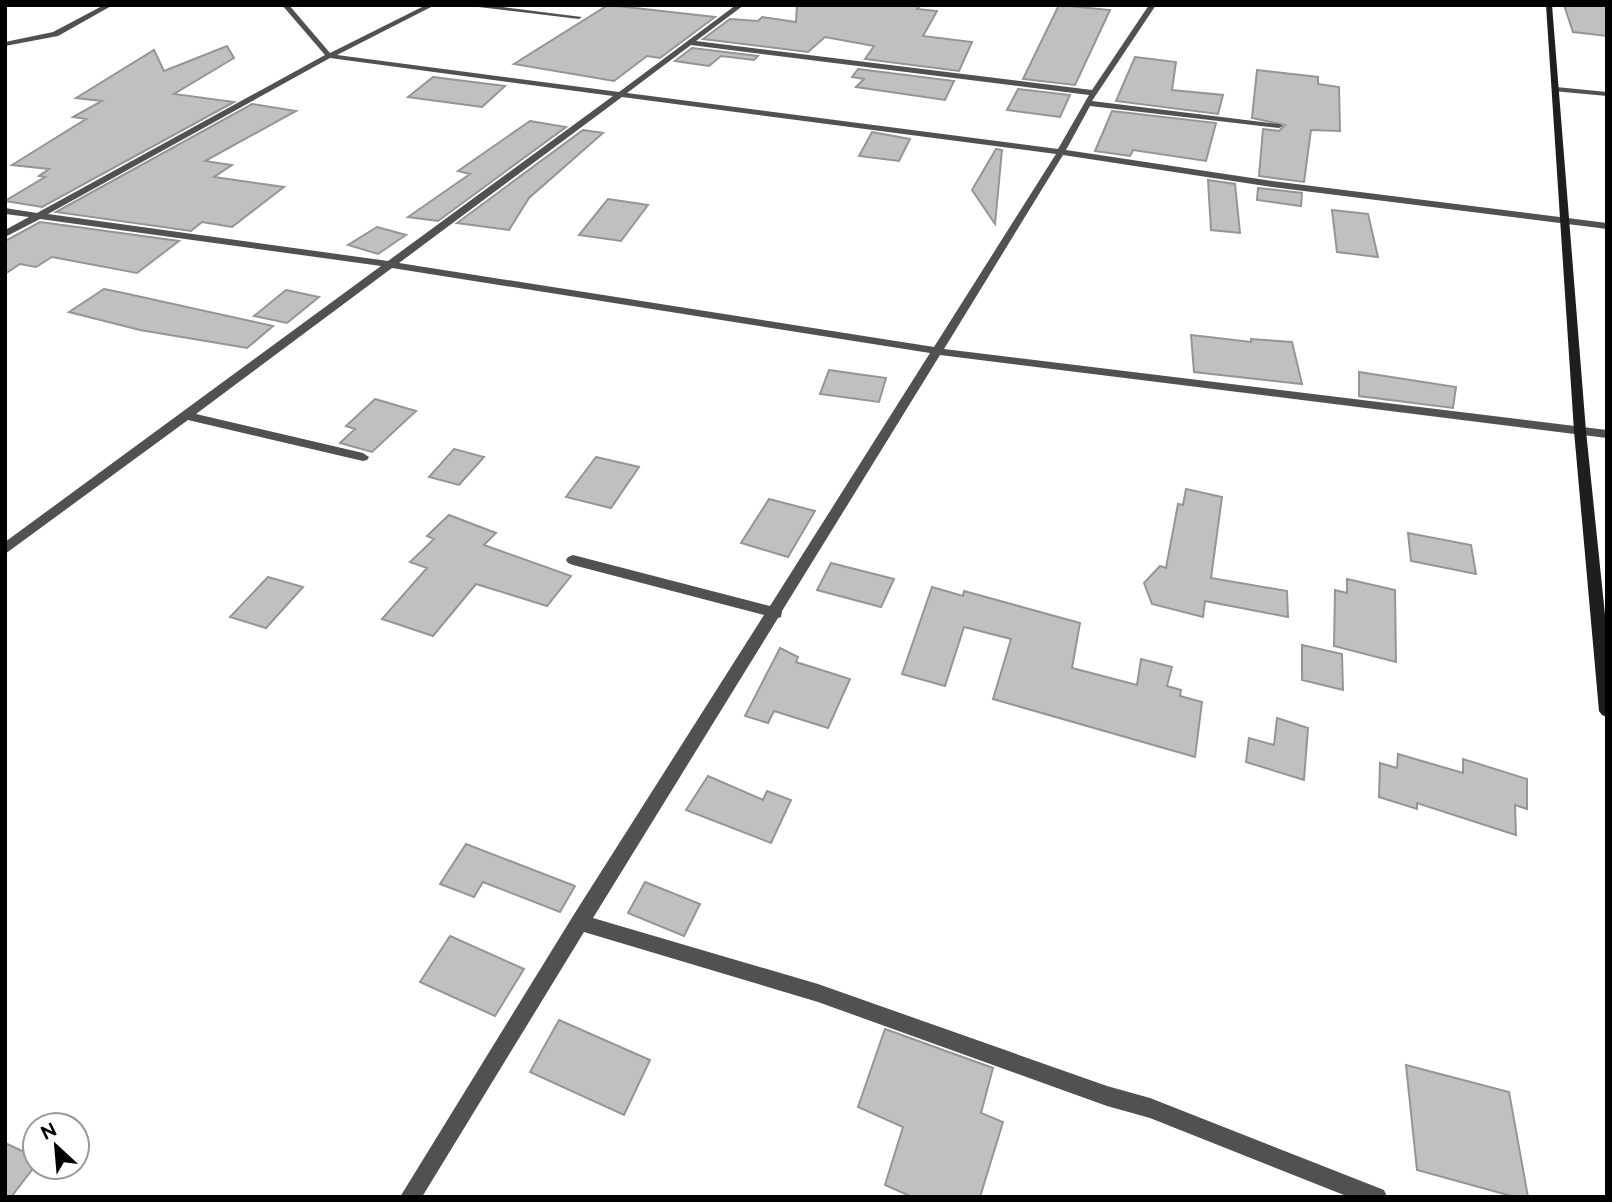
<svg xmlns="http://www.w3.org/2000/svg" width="1612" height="1202" font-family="Raleway,sans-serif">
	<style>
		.building { fill: #c0c0c0; stroke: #959595; stroke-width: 2 }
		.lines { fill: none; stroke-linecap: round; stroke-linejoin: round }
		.street { fill: #515151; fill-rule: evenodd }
		.secondary { fill: #1e1e1e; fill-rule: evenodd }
	</style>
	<rect width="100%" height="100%" fill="#fff"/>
	<path class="building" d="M 608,5 L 715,17 L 660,58 L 647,56 L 614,81 L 514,64 Z
		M 797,5 L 921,5 L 917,9 L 937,11 L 923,36 L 972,42 L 959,71 L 865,59 L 874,46 L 825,37 L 808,52 L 703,39 L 730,19 L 758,21 L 762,17 L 796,22 Z
		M 1059,5 L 1110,10 L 1075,85 L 1023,79 Z
		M 1564,5 L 1607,5 L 1607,36 L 1573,32 Z
		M 227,46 L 234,58 L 174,94 L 234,102 L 42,207 L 5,201 L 45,177 L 39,176 L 49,169 L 12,165 L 86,119 L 73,117 L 102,101 L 76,98 L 154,50 L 164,71 Z
		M 692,48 L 758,56 L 754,60 L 721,56 L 709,66 L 675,61 Z
		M 1135,57 L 1176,62 L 1172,90 L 1223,95 L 1218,114 L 1116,101 Z
		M 858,69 L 954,81 L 945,100 L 856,87 L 864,79 L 852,77 Z
		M 1257,70 L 1318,77 L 1318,84 L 1339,87 L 1340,131 L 1311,130 L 1304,182 L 1259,176 L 1263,129 L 1279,131 L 1285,125 L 1252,118 Z
		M 433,77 L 505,86 L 482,107 L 408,97 Z
		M 1018,89 L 1070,95 L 1060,117 L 1007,110 Z
		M 252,104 L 296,111 L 205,161 L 232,165 L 214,177 L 284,187 L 232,227 L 202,222 L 191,231 L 56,212 Z
		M 1112,111 L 1216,123 L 1206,161 L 1133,150 L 1130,156 L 1095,151 Z
		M 530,121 L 566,127 L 438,221 L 408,217 L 470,174 L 458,171 Z
		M 583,130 L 603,133 L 529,198 L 509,230 L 457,223 Z
		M 872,132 L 910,139 L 899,161 L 859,156 Z
		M 996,149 L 1002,150 L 995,224 L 972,190 Z
		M 1208,180 L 1235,184 L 1240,233 L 1211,230 Z
		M 1258,188 L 1302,193 L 1301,206 L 1257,200 Z
		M 608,199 L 648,205 L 621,241 L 579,235 Z
		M 1332,210 L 1368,214 L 1378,257 L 1337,252 Z
		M 40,222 L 179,241 L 137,273 L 52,257 L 36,267 L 20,264 L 5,274 L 5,241 Z
		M 377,227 L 406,235 L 378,254 L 348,245 Z
		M 104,289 L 119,292 L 273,326 L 247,348 L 140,330 L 69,312 Z
		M 286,290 L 319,297 L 287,323 L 254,316 Z
		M 1191,335 L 1251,342 L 1251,339 L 1292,342 L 1302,384 L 1194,372 Z
		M 829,370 L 886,378 L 879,402 L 820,394 Z
		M 1359,372 L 1456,387 L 1453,408 L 1359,396 Z
		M 375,399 L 416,411 L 372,452 L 340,443 L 355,429 L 346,426 Z
		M 454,449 L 484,457 L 459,485 L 429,477 Z
		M 596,457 L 639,467 L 611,508 L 566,497 Z
		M 1186,489 L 1222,497 L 1211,578 L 1287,591 L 1288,617 L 1205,601 L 1203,617 L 1152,604 L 1144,583 L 1160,566 L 1166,568 L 1178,504 L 1183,505 Z
		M 769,499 L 815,511 L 788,557 L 741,543 Z
		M 449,515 L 496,533 L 484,545 L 571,576 L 547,606 L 476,584 L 433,636 L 382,619 L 427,568 L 410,562 L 434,539 L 427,536 Z
		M 1408,533 L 1471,545 L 1476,574 L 1411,561 Z
		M 831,563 L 894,579 L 881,607 L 817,590 Z
		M 268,577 L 303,587 L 266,628 L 230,617 Z
		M 1347,579 L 1395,590 L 1396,662 L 1334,646 L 1335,590 L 1347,593 Z
		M 932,587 L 963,596 L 964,591 L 1080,623 L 1072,668 L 1137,685 L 1141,659 L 1172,667 L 1167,686 L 1181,690 L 1180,696 L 1202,702 L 1195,757 L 993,699 L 1011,639 L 964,627 L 945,686 L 902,674 Z
		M 1302,645 L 1342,654 L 1343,690 L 1302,680 Z
		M 780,648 L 798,657 L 796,662 L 850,679 L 828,728 L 774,711 L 768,723 L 745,716 Z
		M 1277,718 L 1308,728 L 1304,780 L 1246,762 L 1249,738 L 1274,745 Z
		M 1398,754 L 1463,773 L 1463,759 L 1527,779 L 1527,809 L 1515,805 L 1516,835 L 1417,803 L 1417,809 L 1379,797 L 1380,763 L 1397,768 Z
		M 708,776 L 763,800 L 767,791 L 791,800 L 771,843 L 686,810 Z
		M 466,844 L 575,886 L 560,912 L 483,882 L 474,897 L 440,884 Z
		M 645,882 L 700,904 L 684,936 L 628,913 Z
		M 450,936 L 524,969 L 495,1016 L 420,982 Z
		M 559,1020 L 650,1060 L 624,1115 L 530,1072 Z
		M 885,1029 L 993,1068 L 981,1113 L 1003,1122 L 980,1197 L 912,1197 L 885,1185 L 903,1127 L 858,1107 Z
		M 1406,1065 L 1509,1092 L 1528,1197 L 1515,1197 L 1417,1170 Z
		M 5,1143 L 35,1157 L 35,1166 L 11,1197 L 5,1197 Z"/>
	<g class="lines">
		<path class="street" d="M 104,5 L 113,5 L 58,36 L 5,46 L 5,42 L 53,32 Z
			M 282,5 L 289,5 L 330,53 L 426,5 L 435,5 L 337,55 L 619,92 L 736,5 L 744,5 L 696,41 L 1092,90 L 1149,5 L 1156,5 L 1092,101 L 1279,124 L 1283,126 L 1279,128 L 1090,106 L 1066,150 L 1272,181 L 1607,223 L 1607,229 L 1272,187 L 1063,155 L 944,349 L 1607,430 L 1607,438 L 940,355 L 782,611 L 781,617 L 778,618 L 593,918 L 818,984 L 1107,1086 L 1150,1098 L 1384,1190 L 1387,1197 L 1349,1197 L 1150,1118 L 1107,1106 L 818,1002 L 584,932 L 422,1197 L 400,1197 L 573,916 L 764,615 L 573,565 L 568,563 L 566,560 L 568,557 L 573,555 L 770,606 L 930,353 L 392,268 L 196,414 L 363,453 L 369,457 L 367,460 L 363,461 L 188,420 L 5,554 L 5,542 L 381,266 L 40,219 L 5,237 L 5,230 L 29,217 L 5,214 L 5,208 L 37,213 L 325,55 ZM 691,45 L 1089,95 L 1058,149 L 627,93 ZM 330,58 L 613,96 L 388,261 L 48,214 ZM 622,97 L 1056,154 L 934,347 L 399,263 Z
			M 462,5 L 487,5 L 582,17 L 579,19 Z
			M 1556,87 L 1607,92 L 1607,96 L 1553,91 L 1552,89 Z"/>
		<path class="secondary" d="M 1546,5 L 1552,5 L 1586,431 L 1607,634 L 1607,717 L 1602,715 L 1599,711 L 1574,431 Z"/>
	</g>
	<rect width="1612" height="1202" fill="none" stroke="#000000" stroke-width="14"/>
	<g transform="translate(56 1146) rotate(334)"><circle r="33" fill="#ffffff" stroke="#999999" stroke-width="2"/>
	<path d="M0-5L12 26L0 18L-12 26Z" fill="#000000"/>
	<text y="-10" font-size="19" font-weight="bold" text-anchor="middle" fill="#000000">N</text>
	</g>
</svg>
